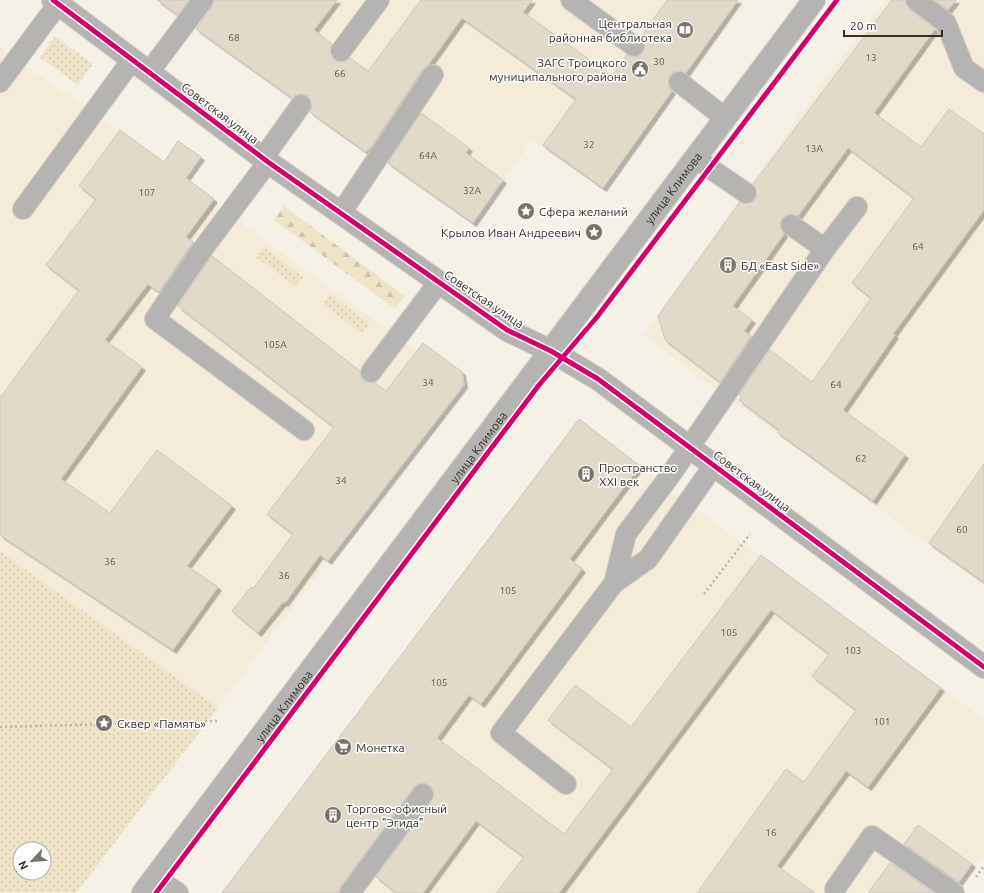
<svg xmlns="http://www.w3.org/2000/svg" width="984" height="893" font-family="Ubuntu,sans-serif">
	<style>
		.built { fill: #f4ecd8 }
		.grass { fill: url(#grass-dots); fill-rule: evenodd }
		.forest { fill: url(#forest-firs) }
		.building { fill: #e2dac9; stroke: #cbc7be; filter: url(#shadow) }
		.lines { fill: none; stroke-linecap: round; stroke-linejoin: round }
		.service-casing { stroke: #d1cdc5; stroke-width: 22 }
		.minor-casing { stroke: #d1cdc5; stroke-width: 24 }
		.tertiary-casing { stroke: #d1cdc5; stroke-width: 24 }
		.path { stroke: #b8b6b3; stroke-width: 2.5; stroke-dasharray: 2 3; stroke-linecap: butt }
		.service { stroke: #b5b4b2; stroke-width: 20 }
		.minor { stroke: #b5b4b2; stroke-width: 22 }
		.tertiary { stroke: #b5b4b2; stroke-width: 22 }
		.cycleway-casing { stroke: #fff; stroke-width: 8 }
		.cycleway { stroke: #d6006c; stroke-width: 5 }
		.labels { text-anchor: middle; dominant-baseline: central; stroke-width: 3; stroke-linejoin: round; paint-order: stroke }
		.number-label { font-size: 10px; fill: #5e5a50 }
		.poi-label { font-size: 12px; fill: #322f27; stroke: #fff; text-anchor: start }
		.street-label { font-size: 12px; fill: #322f27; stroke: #fff }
	</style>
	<defs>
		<pattern id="grass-dots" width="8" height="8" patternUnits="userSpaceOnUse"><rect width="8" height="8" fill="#efe4c8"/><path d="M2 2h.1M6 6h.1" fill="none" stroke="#cdc4ac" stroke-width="1.8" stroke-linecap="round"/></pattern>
		<pattern id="forest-firs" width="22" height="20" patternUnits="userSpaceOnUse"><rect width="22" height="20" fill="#efe4c8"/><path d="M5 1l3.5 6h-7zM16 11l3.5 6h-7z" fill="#cdc4ac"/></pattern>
		<filter id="shadow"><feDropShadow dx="3.5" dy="3.5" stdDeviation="0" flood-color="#0004"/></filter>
	</defs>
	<rect width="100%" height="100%" fill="#f6f1e6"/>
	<path class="built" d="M 165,0 L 743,0 L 603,190 L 532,141 L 473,224 Z
		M 886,0 L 984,0 L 984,586 L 643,335 L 824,81 Z
		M 0,47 L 24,65 L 120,130 L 214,199 L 212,202 L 417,351 L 423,343 L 462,372 L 463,379 L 218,708 L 0,551 Z
		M 579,419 L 663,485 L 984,719 L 984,853 L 954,893 L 223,893 Z"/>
	<path class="grass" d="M 55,36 L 93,64 L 78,85 L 40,57 Z
		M 263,247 L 303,277 L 295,286 L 256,257 Z
		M 330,294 L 370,324 L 362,334 L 323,304 Z
		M 0,551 L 218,708 L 76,893 L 0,893 ZM 20,849 L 44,849 L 44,873 L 20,873 Z"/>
	<path class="forest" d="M 284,206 L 405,296 L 395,309 L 274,220 Z"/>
	<path class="building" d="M 157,0 L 189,0 L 178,15 Z
		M 214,0 L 337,0 L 314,30 L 332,44 L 330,50 L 334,60 L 340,62 L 346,61 L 350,58 L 368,71 L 421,0 L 532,0 L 523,12 L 612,76 L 627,55 L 638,57 L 643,52 L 645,42 L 641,37 L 667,0 L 738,0 L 686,73 L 675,71 L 670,75 L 668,86 L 672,91 L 603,188 L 543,145 L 576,99 L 462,18 L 429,64 L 423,69 L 369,150 L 368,149 L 366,152 L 310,112 L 312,106 L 308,96 L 302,94 L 296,95 L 292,98 L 196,29 L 212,7 Z
		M 892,0 L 905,0 L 909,9 L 935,29 L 874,113 L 921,147 L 949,109 L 984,134 L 984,210 L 893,334 L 895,335 L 843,410 L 905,455 L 873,501 L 777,432 L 779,430 L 739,400 L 742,397 L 739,395 L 770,350 L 812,382 L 871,298 L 852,283 L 914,198 L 848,148 L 798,216 L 792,214 L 782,218 L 780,224 L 784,234 L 733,306 L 752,320 L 744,331 L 751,336 L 720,382 L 665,340 L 658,316 L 740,202 L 746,204 L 755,200 L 757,194 L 753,184 Z
		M 935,0 L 956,0 L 948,10 Z
		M 421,113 L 469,148 L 466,153 L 503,180 L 473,223 L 388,163 Z
		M 120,130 L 164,162 L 178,141 L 201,157 L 186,178 L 214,199 L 186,237 L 193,242 L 159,292 L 148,284 L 105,340 L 142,367 L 61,479 L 110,513 L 157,450 L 232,506 L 187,566 L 218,587 L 173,650 L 0,535 L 0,398 L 79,290 L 46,265 L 96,199 L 79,186 Z
		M 212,256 L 360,371 L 361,377 L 364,381 L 375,383 L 386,391 L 423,343 L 462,372 L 464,385 L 328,561 L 320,555 L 285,603 L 283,602 L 258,633 L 232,611 L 251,587 L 253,589 L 293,534 L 267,514 L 334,427 L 178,306 Z
		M 579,419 L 640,466 L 570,559 L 582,569 L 508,668 L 481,704 L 469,695 L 437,738 L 564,834 L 613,769 L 548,720 L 575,685 L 631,727 L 761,555 L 941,688 L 868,787 L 846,771 L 777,866 L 815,893 L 697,893 L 786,769 L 804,782 L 856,710 L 812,676 L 829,654 L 771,610 L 559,893 L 496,893 L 524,857 L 476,821 L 423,893 L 397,893 L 376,877 L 432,800 L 434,795 L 433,789 L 429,785 L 424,783 L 418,784 L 414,787 L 341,886 L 338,893 L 222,893 Z
		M 984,464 L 984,582 L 929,543 Z
		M 918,825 L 972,864 L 959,882 L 904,844 Z
		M 890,863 L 934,893 L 868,893 Z"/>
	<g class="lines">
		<g class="service-casing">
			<path id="service" d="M 571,0 L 634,46
				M 916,0 L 946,23 L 964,68 L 984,82
				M 341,51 L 379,0
				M 149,72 L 203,0
				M 0,82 L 58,4
				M 679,82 L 725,118
				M 263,158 L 301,105
				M 695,158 L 746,193
				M 268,162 L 202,250 L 155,319 L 304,430
				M 23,209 L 132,60
				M 341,213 L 433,75
				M 791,225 L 825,249
				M 371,372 L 439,282
				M 614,583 L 648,559 L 714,465
				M 566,784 L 501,733 L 614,583 L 626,534 L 669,477 L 825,249 L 857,207
				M 155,877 L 178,893
				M 835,889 L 872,836 L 954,893
				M 350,893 L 423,794"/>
		</g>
		<g class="minor-casing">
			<g id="minor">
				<path id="s1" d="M 143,893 L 814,0"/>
			</g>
		</g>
		<g class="tertiary-casing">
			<path id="tertiary" d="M 53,0 L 268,162 L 507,330 L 551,351 L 598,379 L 984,667"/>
		</g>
		<path class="path" d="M 704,594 L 750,534
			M 0,727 L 217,721
			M 976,877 L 984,866"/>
		<use href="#service" class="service"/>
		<use href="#minor" class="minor"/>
		<use href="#tertiary" class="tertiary"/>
		<g class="cycleway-casing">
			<path id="cycleway" d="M 53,0 L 268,162 L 507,330 L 551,351 L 598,379 L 984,667
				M 156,893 L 539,385 L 597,317 L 837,0"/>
		</g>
		<use href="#cycleway" class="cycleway"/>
	</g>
	<defs>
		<g id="library-disc" transform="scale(0.9)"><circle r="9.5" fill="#77736a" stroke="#fff"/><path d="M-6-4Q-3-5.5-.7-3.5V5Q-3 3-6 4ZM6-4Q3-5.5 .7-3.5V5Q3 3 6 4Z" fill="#fff"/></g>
		<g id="civic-disc" transform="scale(0.9)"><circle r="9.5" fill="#77736a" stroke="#fff"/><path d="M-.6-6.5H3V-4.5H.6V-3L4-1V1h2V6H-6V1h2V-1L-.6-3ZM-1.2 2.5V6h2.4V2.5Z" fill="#fff"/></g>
		<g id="sight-disc" transform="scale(0.9)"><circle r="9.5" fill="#77736a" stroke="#fff"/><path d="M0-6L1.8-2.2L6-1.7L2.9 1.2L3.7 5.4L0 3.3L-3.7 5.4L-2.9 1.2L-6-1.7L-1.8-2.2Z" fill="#fff"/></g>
		<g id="building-disc" transform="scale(0.9)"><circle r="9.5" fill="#77736a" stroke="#fff"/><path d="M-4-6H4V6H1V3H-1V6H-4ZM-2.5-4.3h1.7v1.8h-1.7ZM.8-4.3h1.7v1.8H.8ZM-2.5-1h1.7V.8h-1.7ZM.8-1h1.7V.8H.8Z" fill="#fff"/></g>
		<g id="supermarket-disc" transform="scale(0.9)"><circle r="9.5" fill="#77736a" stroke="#fff"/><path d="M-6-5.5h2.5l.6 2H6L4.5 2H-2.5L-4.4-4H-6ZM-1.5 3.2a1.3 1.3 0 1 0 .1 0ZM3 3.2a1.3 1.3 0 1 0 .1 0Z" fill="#fff"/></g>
	</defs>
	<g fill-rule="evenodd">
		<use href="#library-disc" x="685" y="30"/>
		<use href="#civic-disc" x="640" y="69"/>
		<use href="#sight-disc" x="526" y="211"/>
		<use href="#sight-disc" x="594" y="232"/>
		<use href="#building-disc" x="728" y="265"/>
		<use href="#building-disc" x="586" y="474"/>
		<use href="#sight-disc" x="104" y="723"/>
		<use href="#supermarket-disc" x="343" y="747"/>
		<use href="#building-disc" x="333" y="815"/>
	</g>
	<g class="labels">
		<g class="number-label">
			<text x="234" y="37">68</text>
			<text x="871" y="57">13</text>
			<text x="659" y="61">30</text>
			<text x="340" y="73">66</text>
			<text x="589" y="144">32</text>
			<text x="814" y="148">13А</text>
			<text x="428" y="155">64А</text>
			<text x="472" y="190">32А</text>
			<text x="147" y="192">107</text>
			<text x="918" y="246">64</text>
			<text x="275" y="344">105А</text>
			<text x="428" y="382">34</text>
			<text x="836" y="384">64</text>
			<text x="861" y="458">62</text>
			<text x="341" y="480">34</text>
			<text x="962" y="529">60</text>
			<text x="110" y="561">36</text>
			<text x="284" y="575">36</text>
			<text x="508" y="590">105</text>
			<text x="729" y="632">105</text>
			<text x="853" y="650">103</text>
			<text x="439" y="682">105</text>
			<text x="882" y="721">101</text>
			<text x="771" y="832">16</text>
		</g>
		<g class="poi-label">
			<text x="672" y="23" text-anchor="end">Центральная<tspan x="672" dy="14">районная библиотека</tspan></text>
			<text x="627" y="62" text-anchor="end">ЗАГС Троицкого<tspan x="627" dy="14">муниципального района</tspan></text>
			<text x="539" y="211">Сфера желаний</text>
			<text x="581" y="232" text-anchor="end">Крылов Иван Андреевич</text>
			<text x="741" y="265">БД «East Side»</text>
			<text x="599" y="467">Пространство<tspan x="599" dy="14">XXI век</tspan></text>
			<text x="117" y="723">Сквер «Память»</text>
			<text x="356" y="747">Монетка</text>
			<text x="346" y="808">Торгово-офисный<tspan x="346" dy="14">центр "Эгида"</tspan></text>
		</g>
		<g class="street-label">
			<text transform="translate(220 113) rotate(37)">Советская улица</text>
			<text stroke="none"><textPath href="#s1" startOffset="882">улица Климова</textPath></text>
			<text transform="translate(484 299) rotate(34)">Советская улица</text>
			<text stroke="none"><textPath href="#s1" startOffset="558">улица Климова</textPath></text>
			<text transform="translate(752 481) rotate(37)">Советская улица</text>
			<text stroke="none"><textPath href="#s1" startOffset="234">улица Климова</textPath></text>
		</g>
	</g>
	<g transform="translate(32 861) rotate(244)"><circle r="19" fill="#ffffff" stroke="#adaca9"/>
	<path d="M0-3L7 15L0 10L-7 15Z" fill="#77736a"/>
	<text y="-6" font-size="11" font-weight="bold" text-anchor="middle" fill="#322f27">N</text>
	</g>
	<path d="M844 30v6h98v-6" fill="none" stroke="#322f27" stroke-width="2"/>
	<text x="850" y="30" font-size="12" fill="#322f27" stroke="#ffffff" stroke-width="3" paint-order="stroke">20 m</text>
</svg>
